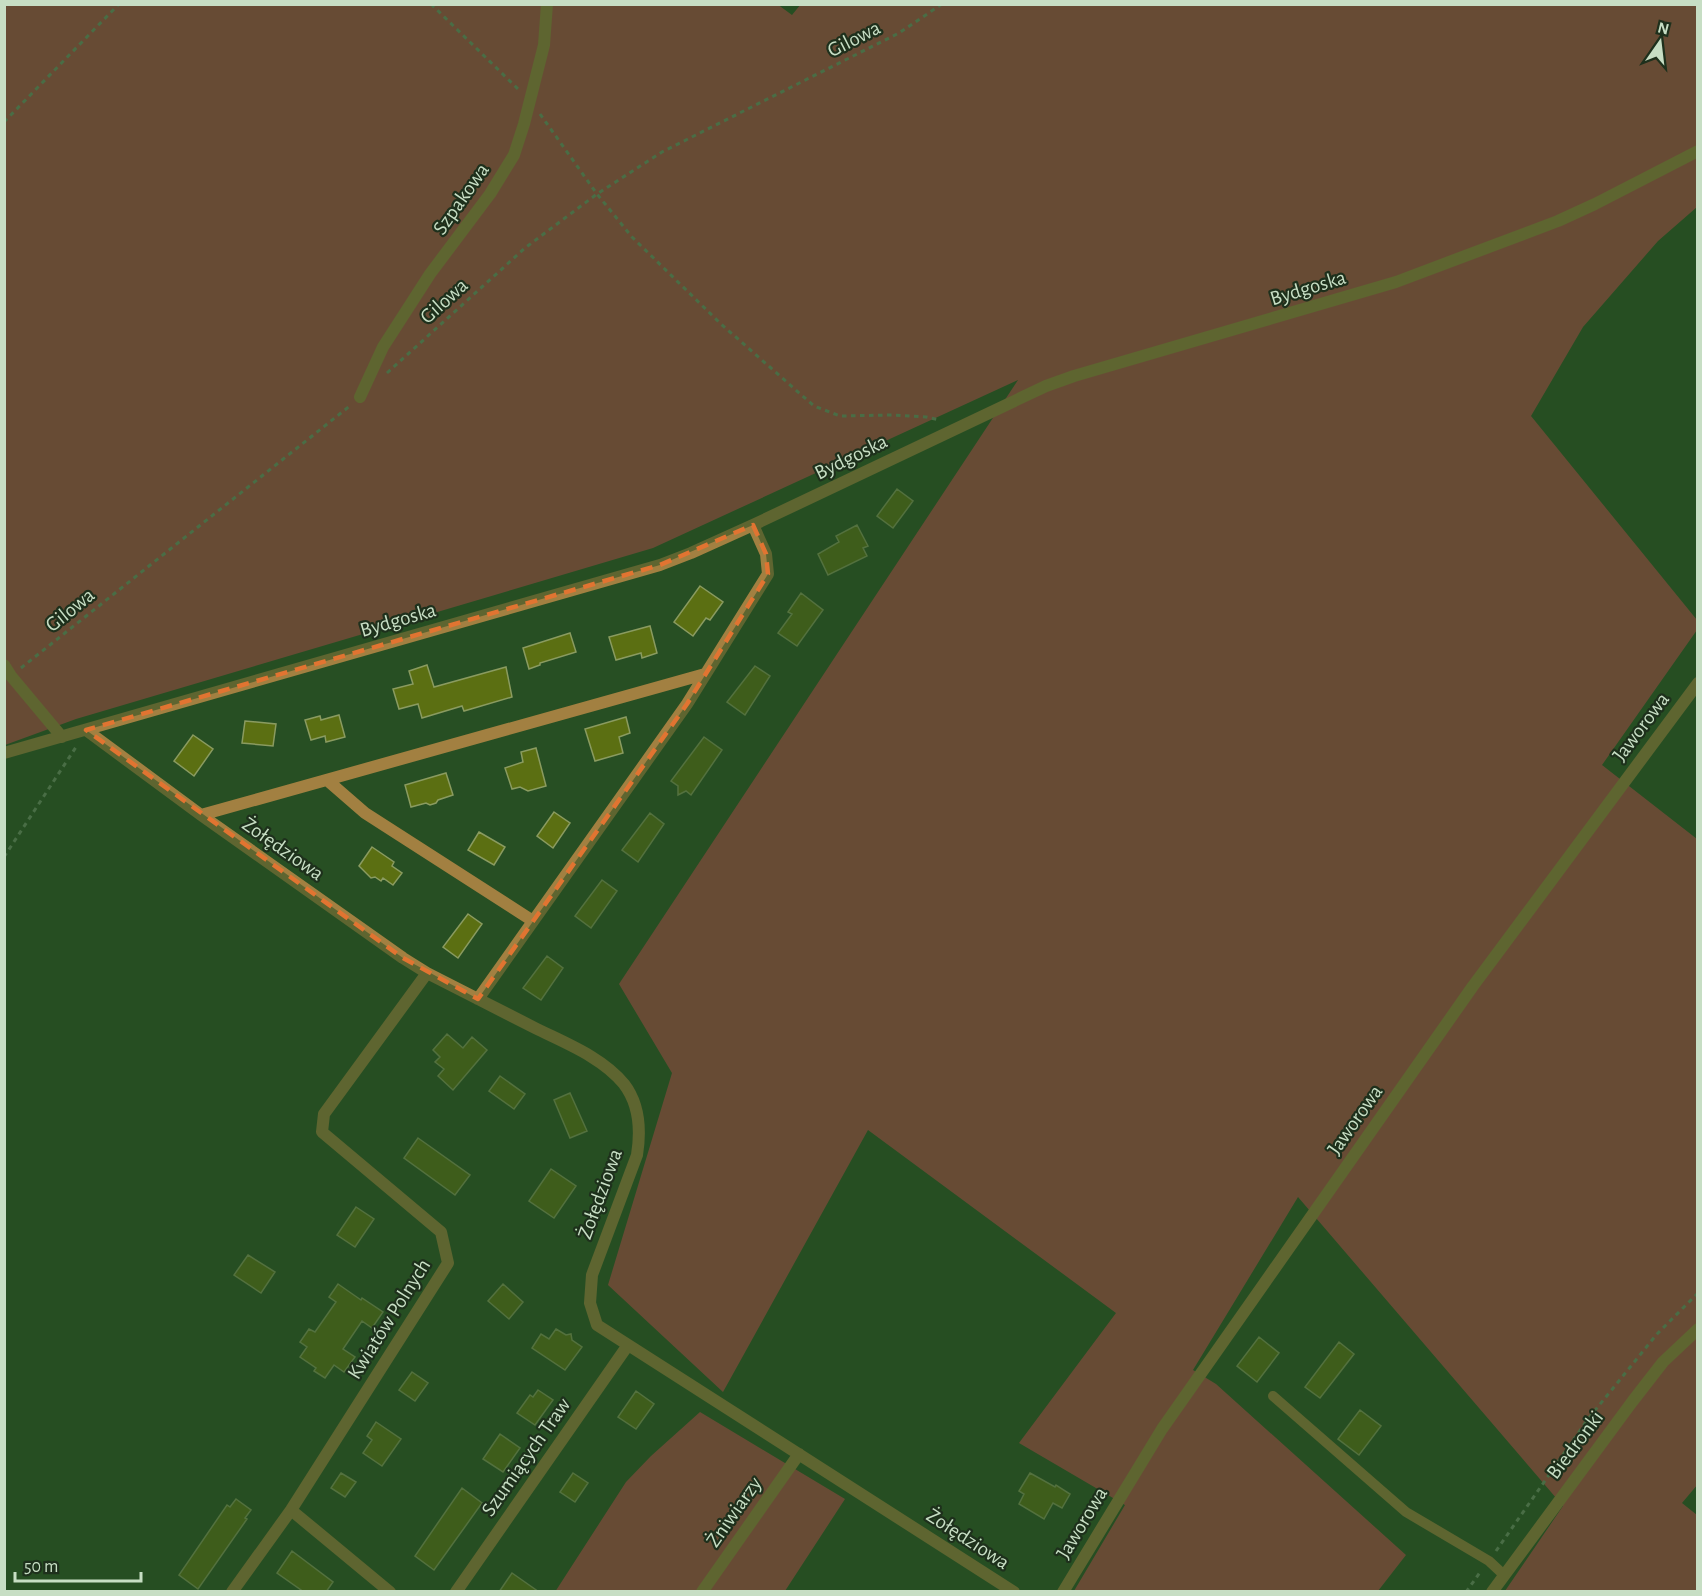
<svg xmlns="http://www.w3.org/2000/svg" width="1702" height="1596" font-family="'Alegreya Sans',sans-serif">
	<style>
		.forest { fill: #b6484a }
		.building { fill: #5b6f12; stroke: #8a9b60; stroke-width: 1.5 }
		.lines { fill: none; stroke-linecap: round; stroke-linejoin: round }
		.path { stroke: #739370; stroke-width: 3; stroke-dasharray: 4.5 4.5; stroke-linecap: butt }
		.lane { stroke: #a28041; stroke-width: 10 }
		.street { stroke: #a28041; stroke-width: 12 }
		.marked { fill: none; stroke: #e17431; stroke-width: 4.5; stroke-dasharray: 12 8; stroke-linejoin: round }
		.labels { text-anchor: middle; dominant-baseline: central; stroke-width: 4.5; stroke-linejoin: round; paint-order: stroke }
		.street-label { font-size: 21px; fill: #c7dec4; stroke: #1e301c }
	</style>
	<rect width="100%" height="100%" fill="#274f23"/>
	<path class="forest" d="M 777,4 L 792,15 L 801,4 L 1697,5 L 1697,207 L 1658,241 L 1583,327 L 1531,416 L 1697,620 L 1697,630 L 1602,765 L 1697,839 L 1698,1484 L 1682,1503 L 1697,1515 L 1697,1591 L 1505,1591 L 1563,1506 L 1298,1197 L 1193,1370 L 1216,1384 L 1406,1555 L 1378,1591 L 1074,1591 L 1125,1505 L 1019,1443 L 1116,1313 L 868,1130 L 723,1392 L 608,1285 L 672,1073 L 619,984 L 1018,380 L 653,548 L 76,719 L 5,745 L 5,5 Z
		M 700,1412 L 845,1499 L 785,1591 L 555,1592 L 626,1482 L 651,1456 Z"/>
	<path class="building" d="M 897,489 L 913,501 L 893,528 L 877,516 Z
		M 857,525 L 868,546 L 863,548 L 867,556 L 828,575 L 818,554 L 839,542 L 836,536 Z
		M 700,586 L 723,602 L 710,620 L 706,618 L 693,636 L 674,622 Z
		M 801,593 L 823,610 L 797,646 L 778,633 L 792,614 L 788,612 Z
		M 650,626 L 657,653 L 642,658 L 641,653 L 616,660 L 609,637 Z
		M 570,633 L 576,652 L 540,663 L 540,665 L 529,669 L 523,648 Z
		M 427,665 L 434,687 L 506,667 L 512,697 L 464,711 L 462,706 L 422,718 L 418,704 L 399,709 L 393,689 L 413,684 L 409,671 Z
		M 755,666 L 770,676 L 745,715 L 727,702 Z
		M 339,715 L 345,737 L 326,742 L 325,736 L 311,740 L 305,720 L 320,716 L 321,720 Z
		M 626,717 L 630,733 L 619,737 L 623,753 L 595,761 L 585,729 Z
		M 245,721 L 276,724 L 273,746 L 242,743 Z
		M 193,735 L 213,749 L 194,776 L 174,761 Z
		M 704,737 L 722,750 L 691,795 L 686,791 L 678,795 L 678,786 L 671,781 Z
		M 536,748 L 546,786 L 528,791 L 520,787 L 512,789 L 505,768 L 523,762 L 521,752 Z
		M 446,773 L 453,795 L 438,800 L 436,803 L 430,805 L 426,803 L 411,807 L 405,785 Z
		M 554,812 L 570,823 L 553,848 L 537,836 Z
		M 650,813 L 664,824 L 638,862 L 622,850 Z
		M 479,832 L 505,847 L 494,865 L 468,850 Z
		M 372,847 L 394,862 L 392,866 L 402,873 L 393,885 L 383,878 L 381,881 L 375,877 L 371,878 L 359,866 Z
		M 602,880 L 617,891 L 591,928 L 575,916 Z
		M 468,914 L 482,924 L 458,958 L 443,947 Z
		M 547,956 L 563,968 L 541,1000 L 523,988 Z
		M 447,1034 L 463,1048 L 472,1037 L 487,1050 L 453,1090 L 438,1076 L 444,1069 L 435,1062 L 440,1057 L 433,1050 Z
		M 500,1076 L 525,1094 L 514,1109 L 489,1091 Z
		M 570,1093 L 587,1131 L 570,1138 L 554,1100 Z
		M 418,1138 L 470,1175 L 455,1195 L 404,1158 Z
		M 551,1169 L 576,1186 L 554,1218 L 529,1201 Z
		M 356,1207 L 374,1219 L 355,1247 L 337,1235 Z
		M 248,1255 L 275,1272 L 261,1293 L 234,1275 Z
		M 338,1284 L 361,1300 L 362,1298 L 383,1312 L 372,1328 L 362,1321 L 343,1349 L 355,1357 L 344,1372 L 334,1365 L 325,1378 L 314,1371 L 316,1368 L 300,1357 L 307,1347 L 300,1342 L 309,1329 L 315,1332 L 336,1302 L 329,1297 Z
		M 503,1284 L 523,1302 L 509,1319 L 488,1301 Z
		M 556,1329 L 566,1335 L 571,1334 L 572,1340 L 582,1347 L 565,1370 L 532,1348 L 541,1334 L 549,1339 Z
		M 1259,1337 L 1279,1353 L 1257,1382 L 1237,1366 Z
		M 1339,1342 L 1354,1354 L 1320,1398 L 1305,1387 Z
		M 412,1372 L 428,1383 L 415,1401 L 399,1390 Z
		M 538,1390 L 553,1400 L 535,1425 L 517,1413 L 530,1395 L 533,1397 Z
		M 636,1391 L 654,1404 L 636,1429 L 618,1417 Z
		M 1360,1410 L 1381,1426 L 1359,1455 L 1338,1439 Z
		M 376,1422 L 401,1439 L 382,1466 L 363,1453 L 372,1440 L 367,1436 Z
		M 500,1434 L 520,1448 L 503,1472 L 483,1459 Z
		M 341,1473 L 356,1482 L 345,1497 L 331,1488 Z
		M 573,1473 L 588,1483 L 575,1502 L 560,1492 Z
		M 1030,1473 L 1055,1487 L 1056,1485 L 1070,1494 L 1062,1508 L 1053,1503 L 1044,1519 L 1019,1504 L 1024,1494 L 1019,1491 Z
		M 462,1488 L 482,1503 L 434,1570 L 415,1556 Z
		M 236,1499 L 251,1510 L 245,1518 L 247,1519 L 198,1589 L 179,1575 L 227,1505 L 230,1507 Z
		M 292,1551 L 333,1582 L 326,1592 L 304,1592 L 277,1573 Z
		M 512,1573 L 539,1592 L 499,1592 Z"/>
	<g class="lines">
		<path class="path" d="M 431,4 L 518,89
			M 540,114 L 597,194 L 632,237 L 721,324 L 814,406 L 840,416 L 893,415 L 926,417 L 940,420
			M 4,122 L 119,4
			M 387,373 L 525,248 L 597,194 L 662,152 L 899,33 L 942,4
			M 21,668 L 351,405
			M 4,857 L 76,747
			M 1496,1551 L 1588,1419 L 1657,1334 L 1698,1293
			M 1466,1592 L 1481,1571"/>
		<path class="lane" d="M 1273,1396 L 1406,1512 L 1489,1561 L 1504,1575"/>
		<path class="street" d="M 360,397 L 383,347 L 430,274 L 490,194 L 514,155 L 524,124 L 544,45 L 547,4
			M 4,665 L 11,676 L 62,737
			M 86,730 L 201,815 L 403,958 L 427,973 C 463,991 499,1010 535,1028 C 565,1043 602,1057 624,1084 C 640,1105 641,1130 637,1155 L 592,1275 L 590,1303 L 597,1325 L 1014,1592
			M 4,753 L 660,565 L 691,553 L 753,525 L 1046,386 L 1074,376 L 1396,282 L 1558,221 L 1595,204 L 1698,151
			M 327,780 L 365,813 L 533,921
			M 201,815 L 705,674
			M 478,999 L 687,704 L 768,574 L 766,554 L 753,525
			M 291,1510 L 390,1592
			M 232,1592 L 291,1510 L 448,1263 L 441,1232 L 322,1132 L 324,1114 L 427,973
			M 456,1592 L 628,1345
			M 702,1592 L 799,1454
			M 1063,1592 L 1162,1429 L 1473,986 L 1698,683
			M 1492,1592 L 1632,1402 L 1663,1362 L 1698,1329"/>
	</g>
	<path d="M0 0H1702V1596H0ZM 753,525 L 766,554 L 768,574 L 687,704 L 478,999 L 403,958 L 86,730 L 660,565 Z" fill="#274f23" fill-opacity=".55" fill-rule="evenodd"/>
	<path class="marked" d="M 753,525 L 766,554 L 768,574 L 687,704 L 478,999 L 403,958 L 86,730 L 660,565 Z"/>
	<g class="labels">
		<g class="street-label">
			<text transform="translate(854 39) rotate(-27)">Gilowa</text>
			<text transform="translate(461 199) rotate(-55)">Szpakowa</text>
			<text transform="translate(1308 288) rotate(-17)">Bydgoska</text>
			<text transform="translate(444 301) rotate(-42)">Gilowa</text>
			<text transform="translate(851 457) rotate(-26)">Bydgoska</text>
			<text transform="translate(70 610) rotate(-39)">Gilowa</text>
			<text transform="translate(398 620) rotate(-16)">Bydgoska</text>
			<text transform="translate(1641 727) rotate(-53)">Jaworowa</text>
			<text transform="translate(283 849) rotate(35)">Żołędziowa</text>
			<text transform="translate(1355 1120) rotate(-55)">Jaworowa</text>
			<text transform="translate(600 1194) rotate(-70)">Żołędziowa</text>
			<text transform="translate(389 1319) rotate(-58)">Kwiatów Polnych</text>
			<text transform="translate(1575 1445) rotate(-53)">Biedronki</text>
			<text transform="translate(526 1457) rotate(-55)">Szumiących Traw</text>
			<text transform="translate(734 1512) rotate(-55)">Żniwiarzy</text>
			<text transform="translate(1082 1523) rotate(-59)">Jaworowa</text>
			<text transform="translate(968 1539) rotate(33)">Żołędziowa</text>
		</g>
	</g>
	<rect width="1702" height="1596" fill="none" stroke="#c7dec4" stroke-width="12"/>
	<g transform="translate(1660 42) rotate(14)" stroke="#1e301c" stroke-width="4.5" paint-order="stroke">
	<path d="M0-4.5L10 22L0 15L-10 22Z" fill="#c7dec4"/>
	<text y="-9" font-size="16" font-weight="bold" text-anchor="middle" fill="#c7dec4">N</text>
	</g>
	<path d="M15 1572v9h126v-9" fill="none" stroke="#c7dec4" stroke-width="3"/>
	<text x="24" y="1572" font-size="18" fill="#c7dec4" stroke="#1e301c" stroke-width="4.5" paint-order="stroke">50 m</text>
</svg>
